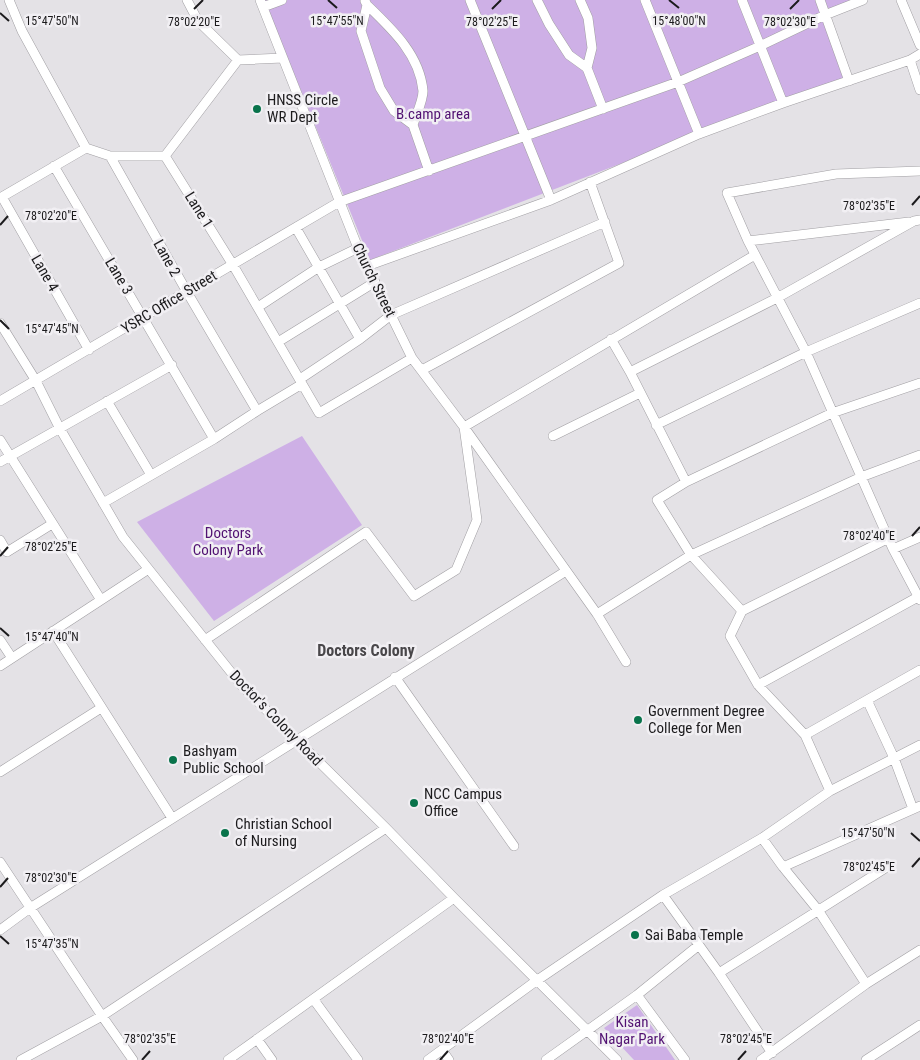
<svg xmlns="http://www.w3.org/2000/svg" width="920" height="1060" font-family="'Roboto Condensed',sans-serif">
	<style>
		.green { fill: #ceb0e6 }
		.lines { fill: none; stroke-linecap: round; stroke-linejoin: round }
		.minor-casing { stroke: #a19fa3; stroke-width: 10 }
		.minor { stroke: #fff; stroke-width: 9 }
		.ticks { fill: none; stroke: #1c1b1d; stroke-width: 2 }
		.poi-dot { fill: #09734b; stroke: #f1eff3; stroke-width: 2 }
		.labels { text-anchor: middle; dominant-baseline: central; stroke-width: 5; stroke-linejoin: round; paint-order: stroke }
		.poi-label { font-size: 15px; fill: #1c1b1d; stroke: #f1eff3; text-anchor: start }
		.park-label { font-size: 15px; fill: #511172; stroke: #f1eff3 }
		.street-label { font-size: 15px; fill: #1c1b1d; stroke: #f1eff3 }
		.neighbourhood-label { font-size: 16px; font-weight: bold; fill: #49474a; stroke: #f1eff3 }
		.ticks-label { font-size: 12px; text-anchor: middle; fill: #1c1b1d; stroke: #f1eff3; stroke-width: 5; stroke-linejoin: round; paint-order: stroke }
	</style>
	<rect width="100%" height="100%" fill="#e4e2e6"/>
	<path class="green" d="M 264,0 L 855,0 L 821,14 L 843,78 L 370,260 Z
		M 302,436 L 362,525 L 214,621 L 137,522 Z
		M 637,1005 L 675,1060 L 634,1060 L 604,1028 Z"/>
	<g class="lines">
		<g class="minor-casing">
			<path id="minor" d="M 9,0 L 22,31 L 86,148 L 110,156 L 165,156
				M 187,0 L 198,21 L 238,60 L 283,58
				M 260,0 L 358,248 L 412,358 L 464,427 L 597,614 L 626,662
				M 470,0 L 551,200
				M 537,0 L 549,24 L 569,55 L 587,68 L 603,109
				M 580,0 L 588,18 L 592,48 L 587,68
				M 645,0 L 699,134
				M 742,0 L 783,103
				M 820,0 L 849,81
				M 901,0 L 920,45
				M 365,1 L 367,5 C 392,29 420,55 423,91 C 423,101 416,115 413,125
				M 367,5 L 361,31 L 380,88 L 394,111 L 413,125 L 429,171
				M 263,7 L 282,0
				M 910,60 L 920,90
				M 110,156 L 187,292 L 257,411
				M 165,156 L 233,265 L 319,413 L 412,358
				M 165,156 L 238,60
				M 54,166 L 214,439
				M 920,171 L 836,174 L 727,193 L 748,241 L 806,352 L 893,549 L 920,600
				M 2,197 L 89,350
				M 0,198 L 86,148
				M 296,228 L 360,339
				M 748,241 L 909,222
				M 367,266 L 551,200 L 699,134 L 783,103 L 910,60 L 920,54
				M 258,307 L 319,267 L 358,248
				M 0,323 L 36,381 L 59,427 L 123,537 L 242,686 L 386,828 L 454,898 L 617,1060
				M 611,339 L 630,372 L 686,482
				M 278,342 L 375,282
				M 422,370 L 619,263 L 590,182
				M 630,372 L 777,298 L 914,221 L 920,220
				M 300,379 L 360,339 L 391,315 L 605,222
				M 0,401 L 339,202 L 678,82 L 760,46 L 825,15 L 863,0
				M 107,401 L 151,475
				M 656,425 L 806,352 L 920,303
				M 553,436 L 640,393
				M 0,440 L 101,600
				M 0,462 L 172,365
				M 103,503 L 214,439 L 257,411 L 302,384
				M 0,540 L 7,552 L 52,524
				M 893,549 L 920,537
				M 742,611 L 889,538
				M 597,614 L 691,555 L 861,477 L 920,455
				M 53,631 L 172,818
				M 0,640 L 12,658
				M 205,640 L 366,532 L 414,596 L 456,570 L 477,520 L 464,427 L 755,255
				M 0,666 L 147,570
				M 395,677 L 514,846
				M 758,685 L 918,597
				M 867,700 L 894,758 L 913,809
				M 805,735 L 920,670
				M 0,772 L 101,708
				M 830,791 L 805,735 L 758,685 L 730,636 L 742,611 L 691,555 L 657,500 L 686,482 L 832,413 L 920,383
				M 762,838 L 783,867 L 818,910 L 866,984
				M 0,862 L 102,1016 L 133,1060
				M 783,867 L 920,806
				M 663,895 L 719,973 L 772,1053
				M 0,930 L 30,908 L 566,571
				M 719,973 L 887,867
				M 637,995 L 685,1060
				M 314,1000 L 358,1060
				M 257,1039 L 272,1060
				M 442,1050 L 449,1060
				M 21,1060 L 102,1016 L 386,828
				M 228,1060 L 454,898
				M 428,1060 L 536,981 L 663,895 L 762,838 L 830,791 L 920,745
				M 546,1060 L 637,995 L 699,945
				M 761,1060 L 866,984 L 920,950
				M 866,1060 L 920,1025"/>
		</g>
		<use href="#minor" class="minor"/>
	</g>
	<path class="ticks" d="M 328,0 L 337,8M 669,0 L 679,8M 194,9 L 203,0M 492,9 L 501,0M 790,9 L 799,0M 0,13 L 9,21M 912,205 L 920,196M 0,225 L 8,216M 0,320 L 9,329M 912,536 L 920,527M 0,556 L 8,547M 0,628 L 9,636M 911,833 L 920,841M 912,867 L 920,858M 0,887 L 8,878M 0,936 L 9,944M 142,1060 L 150,1051M 440,1060 L 448,1051M 738,1060 L 746,1051"/>
	<g class="poi-dot">
		<circle cx="257" cy="109" r="5"/>
		<circle cx="638" cy="720" r="5"/>
		<circle cx="173" cy="760" r="5"/>
		<circle cx="414" cy="803" r="5"/>
		<circle cx="225" cy="833" r="5"/>
		<circle cx="635" cy="935" r="5"/>
	</g>
	<g class="labels">
		<g class="poi-label">
			<text x="267" y="100">HNSS Circle<tspan x="267" dy="17">WR Dept</tspan></text>
			<text x="648" y="711">Government Degree<tspan x="648" dy="17">College for Men</tspan></text>
			<text x="183" y="751">Bashyam<tspan x="183" dy="17">Public School</tspan></text>
			<text x="424" y="794">NCC Campus<tspan x="424" dy="17">Office</tspan></text>
			<text x="235" y="824">Christian School<tspan x="235" dy="17">of Nursing</tspan></text>
			<text x="645" y="935">Sai Baba Temple</text>
		</g>
		<g class="park-label">
			<text x="433" y="114">B.camp area</text>
			<text x="228" y="533">Doctors<tspan x="228" dy="17">Colony Park</tspan></text>
			<text x="632" y="1022">Kisan<tspan x="632" dy="17">Nagar Park</tspan></text>
		</g>
		<g class="street-label">
			<text transform="translate(199 210) rotate(58)">Lane 1</text>
			<text transform="translate(167 258) rotate(61)">Lane 2</text>
			<text transform="translate(45 273) rotate(60)">Lane 4</text>
			<text transform="translate(119 276) rotate(59)">Lane 3</text>
			<text transform="translate(374 280) rotate(64)">Church Street</text>
			<text transform="translate(169 302) rotate(-31)">YSRC Office Street</text>
			<text transform="translate(276 718) rotate(46)">Doctor's Colony Road</text>
		</g>
		<g class="neighbourhood-label">
			<text x="366" y="650">Doctors Colony</text>
		</g>
	</g>
	<g class="ticks-label">
		<text x="679" y="25">15°48'00"N</text>
		<text x="337" y="25">15°47'55"N</text>
		<text x="52" y="25">15°47'50"N</text>
		<text x="194" y="26">78°02'20"E</text>
		<text x="492" y="26">78°02'25"E</text>
		<text x="790" y="26">78°02'30"E</text>
		<text x="869" y="210">78°02'35"E</text>
		<text x="51" y="220">78°02'20"E</text>
		<text x="52" y="333">15°47'45"N</text>
		<text x="869" y="540">78°02'40"E</text>
		<text x="51" y="551">78°02'25"E</text>
		<text x="52" y="641">15°47'40"N</text>
		<text x="868" y="837">15°47'50"N</text>
		<text x="869" y="871">78°02'45"E</text>
		<text x="51" y="882">78°02'30"E</text>
		<text x="52" y="948">15°47'35"N</text>
		<text x="150" y="1043">78°02'35"E</text>
		<text x="448" y="1043">78°02'40"E</text>
		<text x="746" y="1043">78°02'45"E</text>
	</g>
</svg>
